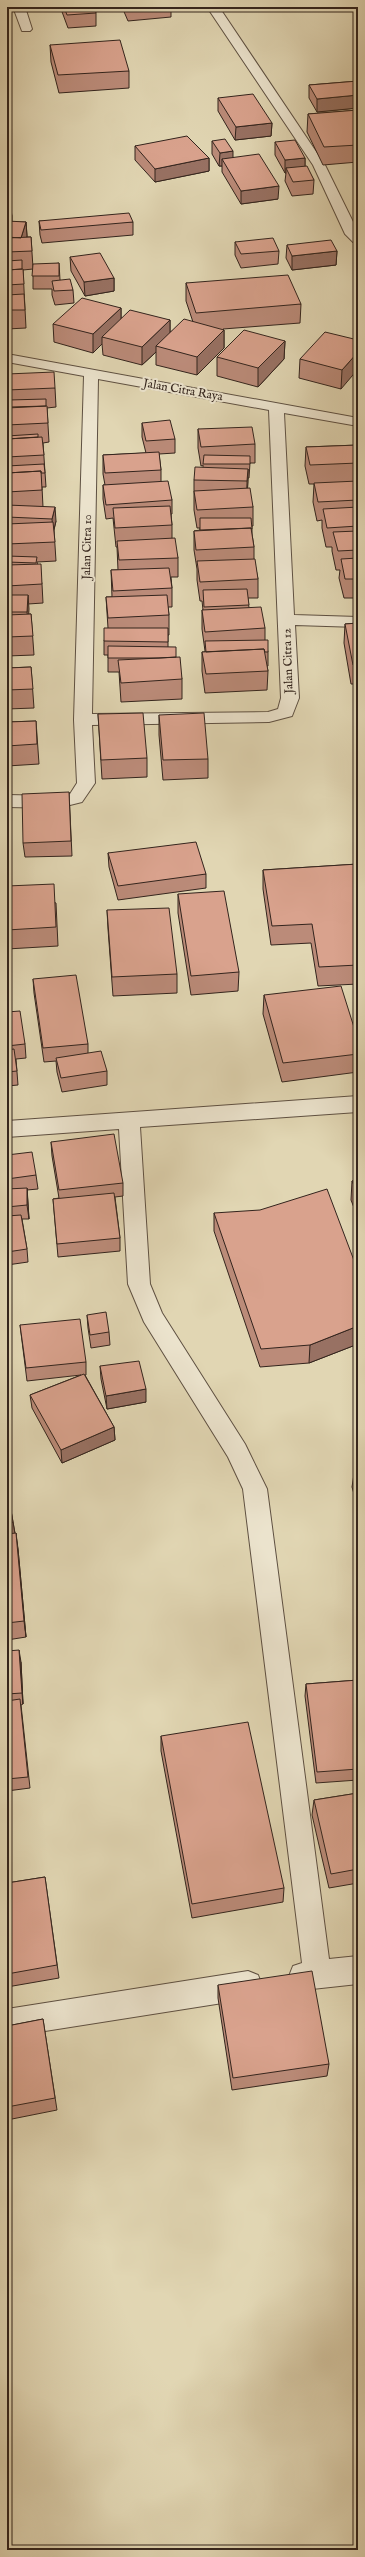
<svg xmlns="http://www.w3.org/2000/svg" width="365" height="2557" font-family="'IM FELL English',serif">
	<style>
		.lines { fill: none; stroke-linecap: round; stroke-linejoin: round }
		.minor-casing { stroke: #5e5042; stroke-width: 2 }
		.minor { fill: #ece4ce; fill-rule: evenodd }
		.wall { fill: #bb8b79; stroke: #33241d }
		.shaded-wall { fill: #987163; stroke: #33241d }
		.building { fill: #d9a28d; stroke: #33241d }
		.labels { text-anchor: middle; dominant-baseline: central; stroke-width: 4; stroke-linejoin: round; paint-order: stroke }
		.far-street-label { font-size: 12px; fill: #33241d; stroke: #ece4ce }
	</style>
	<rect width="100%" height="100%" fill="#e1d6b3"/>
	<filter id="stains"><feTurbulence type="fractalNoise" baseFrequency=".005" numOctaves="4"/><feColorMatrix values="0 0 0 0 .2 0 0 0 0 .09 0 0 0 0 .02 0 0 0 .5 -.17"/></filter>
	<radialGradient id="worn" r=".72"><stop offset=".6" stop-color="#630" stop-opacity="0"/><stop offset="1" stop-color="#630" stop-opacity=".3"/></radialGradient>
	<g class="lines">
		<g class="minor-casing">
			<path id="minor" d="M 13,7 L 25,7 L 32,29 L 30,31 L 22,31 Z
				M 207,7 L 219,7 L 325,165 L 358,232 L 358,243 L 353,242 L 345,234 L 313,165 Z
				M 7,354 L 358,418 L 358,426 L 284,413 L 294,615 L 358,617 L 358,627 L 295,625 L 299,698 L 292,716 L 269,722 L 92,725 L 95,783 L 82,802 L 58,808 L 7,807 L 7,795 L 58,796 L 70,794 L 77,783 L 74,720 L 84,376 L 7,362 ZM 98,379 L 269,410 L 281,698 L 278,709 L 268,712 L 92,714 Z
				M 358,1096 L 358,1112 L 140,1127 L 150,1284 L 162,1313 L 245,1444 L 267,1489 L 329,1959 L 358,1956 L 358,1984 L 303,1990 L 293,1986 L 289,1976 L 293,1966 L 302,1963 L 243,1489 L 228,1457 L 144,1322 L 128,1284 L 119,1129 L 7,1137 L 7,1121 Z
				M 248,1971 L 258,1975 L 262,1985 L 258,1995 L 248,1999 L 7,2037 L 7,2009 Z"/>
		</g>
		<use href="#minor" class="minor"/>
	</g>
	<path class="wall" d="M 61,7 L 94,7 L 96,13 L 96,26 L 68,28 L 61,9 Z
		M 122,7 L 171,7 L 171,17 L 128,21 Z
		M 50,45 L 129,71 L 129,88 L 59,93 L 51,62 Z
		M 358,81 L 358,108 L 317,112 L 309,98 L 309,85 Z
		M 218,98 L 272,123 L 271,136 L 235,140 L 218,111 Z
		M 358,110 L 358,162 L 323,165 L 307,132 L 308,114 Z
		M 212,141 L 233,157 L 278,199 L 241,204 L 222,172 L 222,166 L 219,166 L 212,154 Z
		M 275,142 L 305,158 L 305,166 L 314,180 L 313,194 L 292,196 L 285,181 L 286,173 L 285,173 L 275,155 Z
		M 135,146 L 209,158 L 209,171 L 155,182 L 135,160 Z
		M 7,210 L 12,216 L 12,222 L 26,222 L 27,236 L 27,237 L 31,237 L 33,268 L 59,263 L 60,280 L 73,290 L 74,303 L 55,305 L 52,295 L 52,289 L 33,289 L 33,269 L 23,270 L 26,328 L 7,329 Z
		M 39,221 L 133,222 L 133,235 L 42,243 L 40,235 Z
		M 235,242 L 279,251 L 278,264 L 241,268 L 235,255 Z
		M 287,245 L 337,251 L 336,265 L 292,270 L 286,258 Z
		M 70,257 L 114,278 L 114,291 L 85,296 L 71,271 Z
		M 186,283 L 301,304 L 300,323 L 223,329 L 224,330 L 224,348 L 197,375 L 156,365 L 156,352 L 142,365 L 103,355 L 102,344 L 93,353 L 54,342 L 53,324 L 121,308 L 121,318 L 170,320 L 170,332 L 193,322 L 186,301 Z
		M 358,340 L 341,389 L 299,378 L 300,359 Z
		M 285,341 L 284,359 L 258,387 L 217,376 L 217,357 Z
		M 7,374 L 55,388 L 56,407 L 47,408 L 49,442 L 43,443 L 46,487 L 42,487 L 43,507 L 56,521 L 54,530 L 56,561 L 37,562 L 42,584 L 43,603 L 28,604 L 28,614 L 31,614 L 34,655 L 7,656 Z
		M 142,423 L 175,439 L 175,453 L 159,454 L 161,470 L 161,481 L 172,500 L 172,514 L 171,514 L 172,525 L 172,538 L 178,558 L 178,577 L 171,577 L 172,588 L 172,607 L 168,607 L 169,615 L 169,635 L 168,635 L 168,647 L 176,657 L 182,679 L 182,699 L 121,702 L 119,672 L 108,672 L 108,655 L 104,655 L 104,641 L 108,628 L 106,597 L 112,597 L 111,570 L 118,570 L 117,547 L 116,547 L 113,518 L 106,519 L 103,499 L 103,485 L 105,485 L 103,474 L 103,455 L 146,453 L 142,437 Z
		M 198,429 L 255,444 L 255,463 L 250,463 L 249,478 L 248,478 L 247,489 L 253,507 L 253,526 L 252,526 L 252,534 L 254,547 L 254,559 L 258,579 L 258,598 L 248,598 L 249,608 L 265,628 L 265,640 L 268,652 L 268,666 L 267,666 L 268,671 L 267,690 L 205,693 L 202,671 L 202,652 L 205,652 L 205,651 L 202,629 L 202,610 L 203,610 L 202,601 L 200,601 L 197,580 L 197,569 L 194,550 L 194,531 L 200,530 L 200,528 L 197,528 L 194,510 L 194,480 L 203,468 L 203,465 L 201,466 L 198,448 Z
		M 358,445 L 358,598 L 344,598 L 339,578 L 340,570 L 336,570 L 332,551 L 332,547 L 326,547 L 322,528 L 322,520 L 317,521 L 313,502 L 314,484 L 309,484 L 305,466 L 306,447 Z
		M 358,623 L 358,684 L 351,684 L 344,643 L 345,624 Z
		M 31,667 L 34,708 L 7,709 L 7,668 Z
		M 98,714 L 147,758 L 147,777 L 102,779 Z
		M 159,715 L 208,759 L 208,778 L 163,780 L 159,735 Z
		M 36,721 L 39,764 L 7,766 L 7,722 Z
		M 69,792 L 72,856 L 25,857 L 23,843 Z
		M 108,853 L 206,874 L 206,888 L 118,900 L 109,867 Z
		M 358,864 L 358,984 L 318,986 L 311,943 L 271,945 L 263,889 L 263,870 Z
		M 7,886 L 56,903 L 58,946 L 7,949 Z
		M 178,894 L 239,972 L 238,991 L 191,995 L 178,913 Z
		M 107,910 L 177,974 L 177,993 L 113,996 L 108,929 Z
		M 33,979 L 88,1044 L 88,1053 L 107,1071 L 107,1085 L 62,1092 L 57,1072 L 56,1061 L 44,1062 L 34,993 Z
		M 264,995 L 358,1040 L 358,1072 L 282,1082 L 263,1014 Z
		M 7,1012 L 25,1044 L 26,1058 L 16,1059 L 18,1085 L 7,1086 Z
		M 51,1142 L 123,1183 L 123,1196 L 115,1197 L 120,1238 L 120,1251 L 58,1257 L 53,1199 L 59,1198 L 52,1156 Z
		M 7,1155 L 36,1175 L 38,1189 L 27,1190 L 29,1219 L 22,1219 L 27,1249 L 28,1262 L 7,1265 Z
		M 358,1180 L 358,1218 L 351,1200 L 352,1181 Z
		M 214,1213 L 358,1271 L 358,1344 L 309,1363 L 260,1367 L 214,1231 Z
		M 87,1315 L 109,1332 L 110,1345 L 91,1348 L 88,1328 Z
		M 20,1325 L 86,1362 L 86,1375 L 85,1375 L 114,1427 L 115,1440 L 62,1463 L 32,1408 L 30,1395 L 81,1375 L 27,1381 Z
		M 100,1366 L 146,1402 L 107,1409 L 101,1379 Z
		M 354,1474 L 358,1474 L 358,1508 L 352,1487 Z
		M 7,1487 L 13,1522 L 15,1533 L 18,1549 L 26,1637 L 7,1640 Z
		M 7,1651 L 21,1662 L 23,1704 L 21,1705 L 30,1788 L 7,1791 Z
		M 358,1680 L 358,1780 L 316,1783 L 305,1696 L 306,1684 Z
		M 161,1736 L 284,1888 L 283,1902 L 192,1918 L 161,1751 Z
		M 358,1793 L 358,1883 L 329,1888 L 312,1815 L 314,1800 Z
		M 45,1877 L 59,1978 L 7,1987 L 7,1883 Z
		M 218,1985 L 329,2064 L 327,2076 L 232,2090 L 218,1998 Z
		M 43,2019 L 57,2110 L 7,2120 L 7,2026 Z
		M 7,2367 L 11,2401 L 7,2402 Z"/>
	<path class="shaded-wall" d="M 358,95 L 358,108 L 317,112 L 317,99 Z
		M 272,123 L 271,136 L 235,140 L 236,127 Z
		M 233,151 L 233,164 L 222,159 L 222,166 L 219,166 L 220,153 Z
		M 209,158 L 209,171 L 155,182 L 155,169 Z
		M 305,158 L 305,171 L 286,168 L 286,173 L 285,173 L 285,160 Z
		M 279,186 L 278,199 L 241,204 L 241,191 Z
		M 26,222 L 27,236 L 22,251 L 21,238 Z
		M 337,251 L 336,265 L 292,270 L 292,256 Z
		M 114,278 L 114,291 L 85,296 L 84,282 Z
		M 121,308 L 121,326 L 102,337 L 102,344 L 93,353 L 93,334 Z
		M 170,320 L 170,339 L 156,346 L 156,352 L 142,365 L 142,347 Z
		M 224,330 L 224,348 L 197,375 L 197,357 Z
		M 285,341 L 284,359 L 258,387 L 258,368 Z
		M 358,352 L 358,369 L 341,389 L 342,370 Z
		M 248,469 L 248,483 L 247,495 L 247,481 Z
		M 55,507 L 56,521 L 53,533 L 52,519 Z
		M 28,595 L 29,609 L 28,626 L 27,612 Z
		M 27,1188 L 28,1202 L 29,1219 L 27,1205 Z
		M 358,1326 L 358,1344 L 309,1363 L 310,1345 Z
		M 146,1389 L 146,1402 L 107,1409 L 106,1396 Z
		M 114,1427 L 115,1440 L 62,1463 L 61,1450 Z
		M 13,1522 L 15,1534 L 7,1535 L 7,1523 Z
		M 16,1533 L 18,1549 L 26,1637 L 24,1621 Z
		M 19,1650 L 21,1662 L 23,1704 L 22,1693 Z
		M 7,2367 L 11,2401 L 8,2393 L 7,2383 Z"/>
	<path class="building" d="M 64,7 L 94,7 L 96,13 L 67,15 Z
		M 128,7 L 141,7 L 128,8 Z
		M 120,40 L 129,71 L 58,75 L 50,45 Z
		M 358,81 L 358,95 L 317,99 L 309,85 Z
		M 253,94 L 272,123 L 236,127 L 218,98 Z
		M 358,110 L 358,145 L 324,147 L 308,114 Z
		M 187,136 L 209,158 L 155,169 L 135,146 Z
		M 225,139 L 233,151 L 220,153 L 212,141 Z
		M 295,140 L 305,158 L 285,160 L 275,142 Z
		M 259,154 L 279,186 L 241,191 L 222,159 Z
		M 307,166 L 314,180 L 293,182 L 286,168 Z
		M 7,210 L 11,210 L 12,216 L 7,217 Z
		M 129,213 L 133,222 L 41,230 L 39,221 Z
		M 7,221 L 26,222 L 21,238 L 7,237 Z
		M 31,237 L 32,251 L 7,252 L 7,238 Z
		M 273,238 L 279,251 L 241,254 L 235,242 Z
		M 331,240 L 337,251 L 292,256 L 287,245 Z
		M 100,253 L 114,278 L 84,282 L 70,257 Z
		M 22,260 L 22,269 L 7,270 L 7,261 Z
		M 59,263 L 59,276 L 32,276 L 33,264 Z
		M 23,269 L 24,284 L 7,285 L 7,270 Z
		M 288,275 L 301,304 L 196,313 L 186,283 Z
		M 70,279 L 73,290 L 54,291 L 52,281 Z
		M 24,294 L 25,310 L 7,310 L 7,295 Z
		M 82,298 L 121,308 L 93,334 L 53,324 Z
		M 130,310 L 170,320 L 142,347 L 102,337 Z
		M 184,319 L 224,330 L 197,357 L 156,346 Z
		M 244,330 L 285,341 L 258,368 L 217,357 Z
		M 325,332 L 358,340 L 358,352 L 342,370 L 300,359 Z
		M 54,372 L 55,388 L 7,390 L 7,374 Z
		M 46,399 L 46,406 L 10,407 L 9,400 Z
		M 47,406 L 48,423 L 7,425 L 7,408 Z
		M 170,420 L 175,439 L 146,441 L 142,423 Z
		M 252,427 L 255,444 L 201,447 L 198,429 Z
		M 38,434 L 38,437 L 7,439 L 7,436 Z
		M 42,437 L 44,455 L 7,457 L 7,439 Z
		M 358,445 L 358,463 L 310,465 L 306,447 Z
		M 159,452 L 161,470 L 105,473 L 103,455 Z
		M 204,455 L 250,456 L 250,464 L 203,464 Z
		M 44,464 L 45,473 L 41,473 L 41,471 L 7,473 L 7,466 Z
		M 195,467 L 248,469 L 247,481 L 194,480 Z
		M 41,471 L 42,490 L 7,492 L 7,473 Z
		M 168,481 L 172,500 L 106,505 L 103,485 Z
		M 358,481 L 358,500 L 318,502 L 314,483 Z
		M 250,488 L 253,507 L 197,510 L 194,491 Z
		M 7,505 L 55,507 L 52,519 L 7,517 Z
		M 170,506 L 172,525 L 115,528 L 113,508 Z
		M 358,507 L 358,526 L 327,528 L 323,509 Z
		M 200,518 L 251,518 L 252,529 L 251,529 L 251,528 L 200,530 Z
		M 53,522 L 55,542 L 7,544 L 7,524 Z
		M 251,528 L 254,547 L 196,550 L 194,531 Z
		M 358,531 L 358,550 L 338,551 L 333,532 Z
		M 175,538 L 178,558 L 119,560 L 117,541 Z
		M 7,556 L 37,557 L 36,563 L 7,562 Z
		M 358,558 L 358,579 L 345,579 L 341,559 Z
		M 255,559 L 258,579 L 200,582 L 197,561 Z
		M 41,564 L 42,584 L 7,586 L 7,565 Z
		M 169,568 L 172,588 L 113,591 L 111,570 Z
		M 247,589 L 249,605 L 204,607 L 203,590 Z
		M 7,595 L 28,595 L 27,612 L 7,612 Z
		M 167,595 L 169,615 L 108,618 L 106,597 Z
		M 261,607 L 265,628 L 205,632 L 202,610 Z
		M 31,614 L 33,636 L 7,637 L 7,615 Z
		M 358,623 L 358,665 L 353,665 L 345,624 Z
		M 104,628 L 168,628 L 168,642 L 104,641 Z
		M 268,640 L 268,652 L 265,652 L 264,649 L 206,652 L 205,641 Z
		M 108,646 L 176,647 L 176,657 L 159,658 L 108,658 Z
		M 264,649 L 268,671 L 206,674 L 202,652 Z
		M 180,657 L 182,679 L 121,683 L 118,660 Z
		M 31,667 L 33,689 L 7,690 L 7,668 Z
		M 143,713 L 147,758 L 101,760 L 98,714 Z
		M 204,713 L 208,759 L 163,760 L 159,715 Z
		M 36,721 L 37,744 L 7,746 L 7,722 Z
		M 69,792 L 71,841 L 23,843 L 22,794 Z
		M 196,842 L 206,874 L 118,886 L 108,853 Z
		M 358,864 L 358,965 L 319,967 L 312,924 L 272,926 L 263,870 Z
		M 54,884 L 56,927 L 7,930 L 7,886 Z
		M 224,891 L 239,972 L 191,976 L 178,894 Z
		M 169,908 L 177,974 L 112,977 L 107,910 Z
		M 76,975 L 88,1044 L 43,1048 L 33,979 Z
		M 341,986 L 358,1040 L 358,1054 L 283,1063 L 264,995 Z
		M 20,1011 L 25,1044 L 7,1046 L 7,1012 Z
		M 14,1049 L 17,1071 L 7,1072 L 7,1050 Z
		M 101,1051 L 107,1071 L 61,1078 L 56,1058 Z
		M 114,1134 L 123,1183 L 59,1190 L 51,1142 Z
		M 32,1152 L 36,1175 L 7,1179 L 7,1155 Z
		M 358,1180 L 358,1195 L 352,1181 Z
		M 27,1188 L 27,1205 L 7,1207 L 7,1189 Z
		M 327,1189 L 358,1271 L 358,1326 L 310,1345 L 261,1349 L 214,1213 L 260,1210 Z
		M 114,1193 L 120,1238 L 57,1244 L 53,1199 Z
		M 21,1215 L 27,1249 L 7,1252 L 7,1216 Z
		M 106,1312 L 109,1332 L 90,1335 L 87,1315 Z
		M 80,1319 L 86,1362 L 26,1368 L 20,1325 Z
		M 139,1361 L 146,1389 L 106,1396 L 100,1366 Z
		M 84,1374 L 114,1427 L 61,1450 L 30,1395 Z
		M 354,1474 L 358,1474 L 358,1490 Z
		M 7,1487 L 13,1522 L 7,1523 Z
		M 16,1533 L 24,1621 L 7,1623 L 7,1534 Z
		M 19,1650 L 22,1693 L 7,1694 L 7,1651 Z
		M 358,1680 L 358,1769 L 317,1772 L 306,1684 Z
		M 20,1699 L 28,1777 L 7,1779 L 7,1701 Z
		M 248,1722 L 284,1888 L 192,1904 L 161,1736 Z
		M 358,1793 L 358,1869 L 331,1874 L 314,1800 Z
		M 45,1877 L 57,1965 L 7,1974 L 7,1883 Z
		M 312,1971 L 329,2064 L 233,2078 L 218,1985 Z
		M 43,2019 L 55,2098 L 7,2107 L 7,2026 Z
		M 7,2383 L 8,2393 L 7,2393 Z"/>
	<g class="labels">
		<g class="far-street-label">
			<text transform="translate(183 390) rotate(10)">Jalan Citra Raya</text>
			<text transform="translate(87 547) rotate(-89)">Jalan Citra 10</text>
			<text transform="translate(288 661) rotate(-92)">Jalan Citra 12</text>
		</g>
	</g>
	<rect width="365" height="2557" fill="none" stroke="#e1d6b3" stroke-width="24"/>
	<rect x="8" y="8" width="349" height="2541" fill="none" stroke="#33241d" stroke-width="2"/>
	<rect x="12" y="12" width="341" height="2533" fill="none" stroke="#33241d"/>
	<rect width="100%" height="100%" filter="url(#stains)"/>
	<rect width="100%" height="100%" fill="url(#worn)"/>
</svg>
